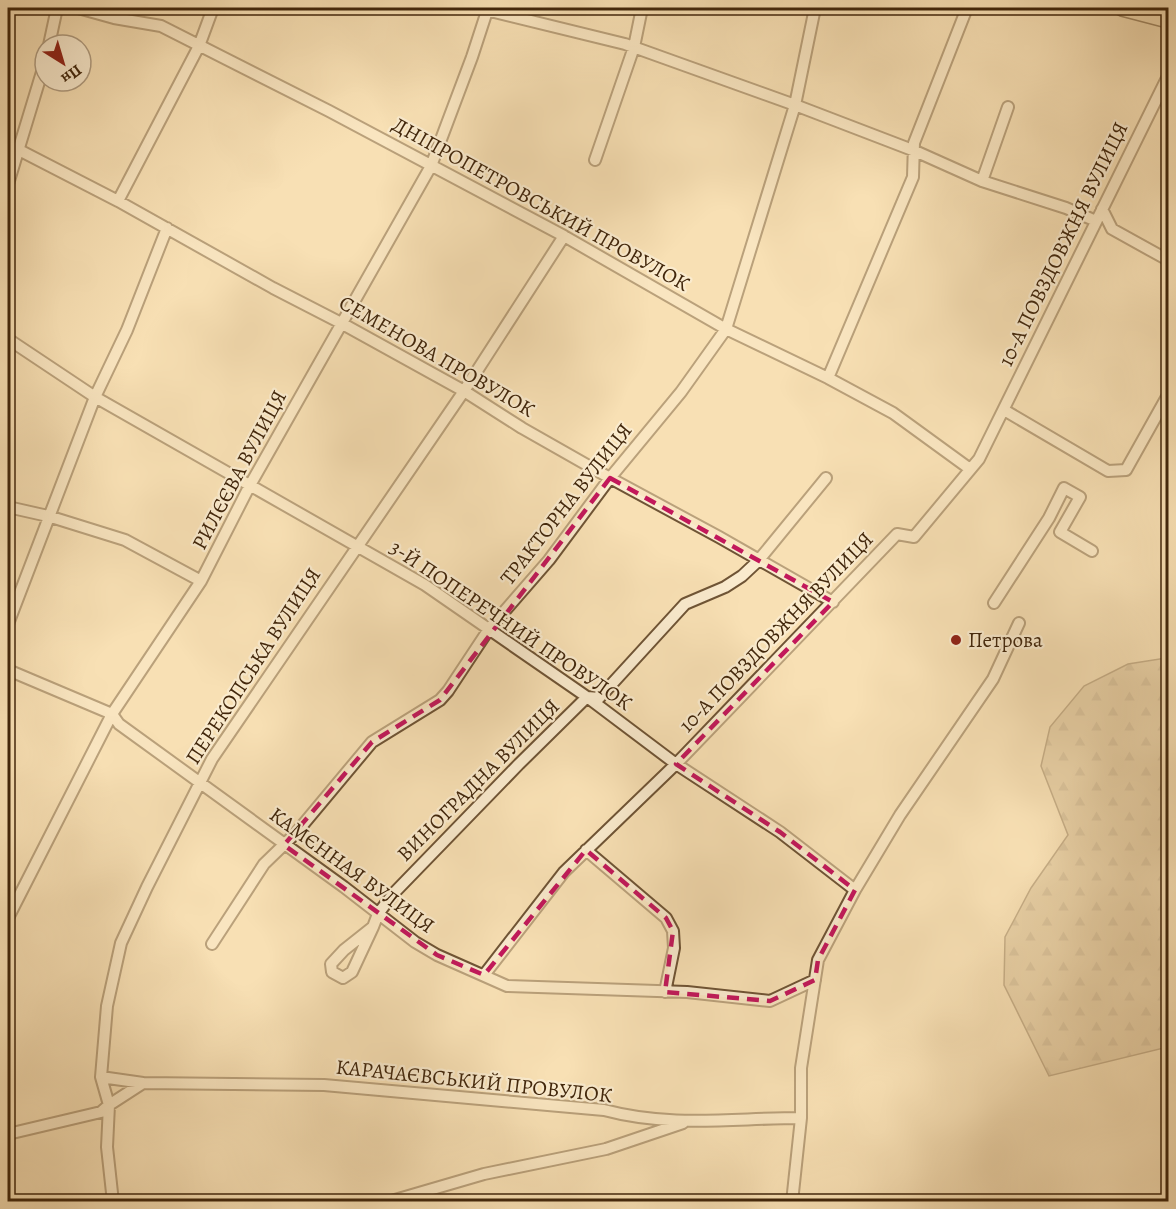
<svg xmlns="http://www.w3.org/2000/svg" width="1176" height="1209" font-family="Alegreya,serif">
	<style>
		.forest { fill: url(#forest-firs); stroke: #8d7351; stroke-width: 1.5 }
		.lines { fill: none; stroke-linecap: round; stroke-linejoin: round }
		.street-casing { stroke: #6f5435; stroke-width: 14 }
		.primary-casing { stroke: #41260b; stroke-width: 18 }
		.street { stroke: #faebce; stroke-width: 10 }
		.primary { stroke: #f8e0b4; stroke-width: 15 }
		.marked { fill: none; stroke: #c2185b; stroke-width: 4.5; stroke-dasharray: 12 8; stroke-linejoin: round }
		.poi-dot { fill: #8f2418; stroke: #faebce; stroke-width: 2 }
		.labels { text-anchor: middle; dominant-baseline: central; stroke-width: 4.5; stroke-linejoin: round; paint-order: stroke }
		.street-label { font-size: 21px; fill: #41260b; stroke: #faebce }
		.poi-label { font-size: 21px; fill: #41260b; stroke: #faebce; text-anchor: start }
	</style>
	<defs>
		<pattern id="forest-firs" width="22" height="20" patternUnits="userSpaceOnUse" patternTransform="scale(1.5)"><rect width="22" height="20" fill="#d9c097"/><path d="M5 1l3.5 6h-7zM16 11l3.5 6h-7z" fill="#bba581"/></pattern>
	</defs>
	<rect width="100%" height="100%" fill="#f8e0b4"/>
	<filter id="stains"><feTurbulence type="fractalNoise" baseFrequency=".00333" numOctaves="4"/><feColorMatrix values="0 0 0 0 .2 0 0 0 0 .09 0 0 0 0 .02 0 0 0 .5 -.17"/></filter>
	<radialGradient id="worn" r=".72"><stop offset=".6" stop-color="#630" stop-opacity="0"/><stop offset="1" stop-color="#630" stop-opacity=".3"/></radialGradient>
	<path class="forest" d="M 1166,658 L 1168,660 L 1168,1047 L 1049,1076 L 1004,985 L 1005,937 L 1031,888 L 1068,835 L 1041,766 L 1050,727 L 1084,686 L 1128,664 Z"/>
	<g class="lines">
		<g class="street-casing">
			<path id="street" d="M 78,8 L 114,18 L 161,26 L 329,111 L 564,236 L 726,329 L 828,378 L 893,413 L 970,469
				M 478,8 L 625,44 L 795,105 L 915,151 L 982,181 L 1066,208 L 1096,221
				M 49,45 L 57,8
				M 19,150 L 118,201 L 273,288 L 341,323 L 464,391 L 522,428 L 610,478 L 719,537 L 833,602
				M 595,160 L 634,47 L 642,8
				M 982,181 L 1008,107
				M 8,184 L 45,62
				M 118,201 L 199,46 L 213,8
				M 1102,209 L 1112,229 L 1168,260
				M 8,339 L 95,397 L 425,585 L 587,697 L 676,764 L 780,832 L 855,890
				M 828,378 L 913,177 L 914,143 L 967,8
				M 1004,410 L 1108,471 L 1126,470 L 1168,395
				M 8,507 L 48,516 L 125,540 L 201,581
				M 994,603 L 1049,518 L 1064,488 L 1080,497 L 1060,532 L 1092,551
				M 8,624 L 95,397 L 127,330 L 167,228
				M 8,670 L 112,714 L 119,724 L 344,887 L 415,942 L 437,955 L 507,986 L 687,992 L 770,1001 L 815,980
				M 587,697 L 599,698 L 685,604 L 725,587 L 742,576 L 758,561 L 826,478
				M 586,850 L 666,918 L 673,931 L 674,948 L 665,992
				M 8,918 L 112,714 L 201,581 L 249,487 L 431,166 L 472,57 L 488,8
				M 373,927 L 352,972 L 343,978 L 332,972 L 331,964 L 344,950 L 373,927 L 378,914 L 393,894 L 519,764 L 587,697
				M 212,944 L 264,864 L 296,833 L 372,742 L 440,700 L 448,691 L 489,629 L 549,560 L 610,478 L 681,392 L 726,329 L 795,105 L 815,8
				M 484,975 L 564,872 L 676,764 L 897,534 L 914,537 L 979,459 L 1168,76
				M 101,1077 L 143,1083
				M 8,1134 L 101,1112 L 109,1105 L 143,1083 L 324,1085 L 604,1110 C 671,1128 733,1118 801,1118
				M 113,1202 L 107,1147 L 109,1105 L 101,1077 L 107,1006 L 121,943 L 147,887 L 212,759 L 464,391 L 564,236
				M 388,1202 L 484,1174 L 606,1149 L 683,1123
				M 792,1202 L 801,1118 L 801,1068 L 818,960 L 855,890 L 900,815 L 993,679 L 1019,623"/>
		</g>
		<g class="primary-casing">
			<path id="primary" d="M 1122,8 L 1168,20"/>
		</g>
		<use href="#street" class="street"/>
		<use href="#primary" class="primary"/>
	</g>
	<path d="M0 0H1176V1209H0ZM 610,478 L 833,602 L 676,764 L 780,832 L 855,890 L 818,960 L 815,980 L 770,1001 L 665,992 L 673,931 L 666,918 L 586,850 L 484,975 L 437,955 L 284,845 L 372,742 L 440,700 Z" fill="#f8e0b4" fill-opacity=".55" fill-rule="evenodd"/>
	<path class="marked" d="M 610,478 L 833,602 L 676,764 L 780,832 L 855,890 L 818,960 L 815,980 L 770,1001 L 665,992 L 673,931 L 666,918 L 586,850 L 484,975 L 437,955 L 284,845 L 372,742 L 440,700 Z"/>
	<circle class="poi-dot" cx="956" cy="640" r="6"/>
	<g class="labels">
		<g class="street-label">
			<text transform="translate(541 204) rotate(29)">ДНІПРОПЕТРОВСЬКИЙ ПРОВУЛОК</text>
			<text transform="translate(1063 244) rotate(-64)">10-А ПОВЗДОВЖНЯ ВУЛИЦЯ</text>
			<text transform="translate(437 356) rotate(30)">СЕМЕНОВА ПРОВУЛОК</text>
			<text transform="translate(239 470) rotate(-62)">РИЛЄЄВА ВУЛИЦЯ</text>
			<text transform="translate(566 504) rotate(-52)">ТРАКТОРНА ВУЛИЦЯ</text>
			<text transform="translate(511 625) rotate(34)">3-Й ПОПЕРЕЧНИЙ ПРОВУЛОК</text>
			<text transform="translate(776 632) rotate(-46)">10-А ПОВЗДОВЖНЯ ВУЛИЦЯ</text>
			<text transform="translate(253 666) rotate(-57)">ПЕРЕКОПСЬКА ВУЛИЦЯ</text>
			<text transform="translate(478 780) rotate(-45)">ВИНОГРАДНА ВУЛИЦЯ</text>
			<text transform="translate(352 870) rotate(36)">КАМЄННАЯ ВУЛИЦЯ</text>
			<text transform="translate(474 1081) rotate(6)">КАРАЧАЄВСЬКИЙ ПРОВУЛОК</text>
		</g>
		<g class="poi-label">
			<text x="968" y="640">Петрова</text>
		</g>
	</g>
	<rect width="1176" height="1209" fill="none" stroke="#f8e0b4" stroke-width="30"/>
	<rect x="9" y="9" width="1158" height="1191" fill="none" stroke="#41260b" stroke-width="3"/>
	<rect x="15" y="15" width="1146" height="1179" fill="none" stroke="#41260b" stroke-width="1.5"/>
	<g transform="translate(63 63) rotate(143)"><circle r="28" fill="#faebce" stroke="#b09c80" stroke-width="1.5"/>
	<path d="M0-4.5L10 22L0 15L-10 22Z" fill="#8f2418"/>
	<text y="-9" font-size="16" font-weight="bold" text-anchor="middle" fill="#41260b">Пн</text>
	</g>
	<rect width="100%" height="100%" filter="url(#stains)"/>
	<rect width="100%" height="100%" fill="url(#worn)"/>
</svg>
